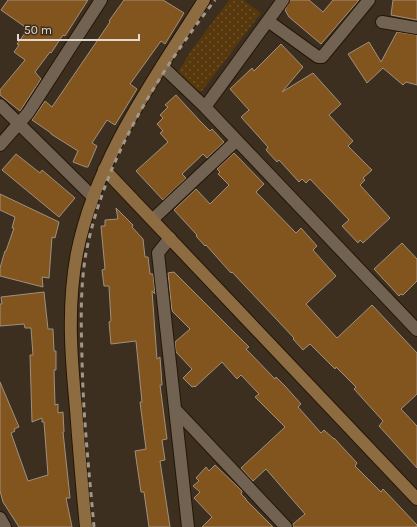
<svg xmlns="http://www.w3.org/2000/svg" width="417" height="527" font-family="Karla,sans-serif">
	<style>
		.park { fill: url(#park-dots) }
		.building { fill: #81551d; stroke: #a1907f }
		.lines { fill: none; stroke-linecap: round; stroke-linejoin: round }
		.street-casing { stroke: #231608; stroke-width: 14 }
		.secondary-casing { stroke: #231608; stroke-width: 14 }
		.street { stroke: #726251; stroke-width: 12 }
		.secondary { stroke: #8e6c41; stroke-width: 12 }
		.rail { stroke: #a2978b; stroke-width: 3; stroke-dasharray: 5 5; stroke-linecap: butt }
	</style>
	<defs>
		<pattern id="park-dots" width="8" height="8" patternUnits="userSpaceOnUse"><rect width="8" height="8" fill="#57370c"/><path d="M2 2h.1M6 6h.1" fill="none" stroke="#6f532e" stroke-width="1.8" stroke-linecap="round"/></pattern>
	</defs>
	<rect width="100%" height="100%" fill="#3d2f1f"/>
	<path class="park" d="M 229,0 L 243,0 L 261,13 L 202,91 L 195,90 L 178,72 L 191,51 Z"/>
	<path class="building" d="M 8,0 L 88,0 L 65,36 L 63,35 L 51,53 L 50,52 L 35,72 L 41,79 L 20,111 L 0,95 L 0,90 L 25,60 L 14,52 L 19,45 L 17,44 L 28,29 L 1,10 Z
		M 124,0 L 163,0 L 184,13 L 165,44 L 161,41 L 130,84 L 137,89 L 115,125 L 107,120 L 92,143 L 97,146 L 88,167 L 86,167 L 73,162 L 78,151 L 51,134 L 51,133 L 32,120 L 45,101 L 52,107 L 110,22 L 109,21 Z
		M 290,0 L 309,0 L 323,12 L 333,0 L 359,0 L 321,44 L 289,17 L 285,10 Z
		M 393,0 L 417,0 L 417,20 L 391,15 Z
		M 397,32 L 417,35 L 417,85 L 406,82 L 403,85 L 383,68 L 367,83 L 348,54 L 369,42 L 381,62 Z
		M 281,44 L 303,67 L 282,92 L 313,73 L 341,104 L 329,115 L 353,141 L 348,146 L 372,170 L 363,178 L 365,180 L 360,185 L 390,218 L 363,243 L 360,240 L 358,243 L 342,226 L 349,220 L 310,179 L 306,183 L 302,179 L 299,182 L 279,160 L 277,162 L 266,150 L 268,147 L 241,117 L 249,110 L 230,89 L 252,68 L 254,71 Z
		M 176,95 L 200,121 L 210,131 L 212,129 L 224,142 L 207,158 L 203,154 L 182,174 L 186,178 L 163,200 L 136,171 L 168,142 L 160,133 L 163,131 L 157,124 L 163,118 L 160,115 L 168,107 L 165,105 Z
		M 234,153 L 264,184 L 256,192 L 296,233 L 301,228 L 317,246 L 313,250 L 336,276 L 306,304 L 337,338 L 372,305 L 417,353 L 417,394 L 401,409 L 417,426 L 417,468 L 379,426 L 383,421 L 354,389 L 356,387 L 336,367 L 335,369 L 310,344 L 303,350 L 293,339 L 294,338 L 232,272 L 231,273 L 206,245 L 205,246 L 196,236 L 197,235 L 174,210 L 196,189 L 210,204 L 229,185 L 218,174 L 220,172 L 217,169 Z
		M 16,154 L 40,173 L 42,170 L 75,198 L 59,217 L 2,170 Z
		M 0,194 L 59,222 L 55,238 L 52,237 L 49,278 L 42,277 L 43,287 L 0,276 L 0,268 L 5,251 L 6,251 L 14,228 L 12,228 L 15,217 L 0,210 Z
		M 116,208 L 133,225 L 132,227 L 143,239 L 145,257 L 148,257 L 150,274 L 153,274 L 155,294 L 152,291 L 157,359 L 160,357 L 162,385 L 160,385 L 167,439 L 162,440 L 165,460 L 160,461 L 170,527 L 149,527 L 144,492 L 141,492 L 135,451 L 146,449 L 140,402 L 142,402 L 136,341 L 111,344 L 109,322 L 111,321 L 109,286 L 104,286 L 102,270 L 105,269 L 101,226 L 105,226 L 105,220 L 118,219 Z
		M 402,243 L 417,259 L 417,281 L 403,295 L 401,294 L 399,296 L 374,269 Z
		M 174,272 L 249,347 L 246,349 L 275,379 L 276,377 L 285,386 L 301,404 L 298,407 L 321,433 L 324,430 L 334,439 L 334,438 L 357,463 L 355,466 L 381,492 L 383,489 L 417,525 L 417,527 L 293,527 L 293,524 L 305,514 L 285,491 L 266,469 L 253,481 L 241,468 L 285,427 L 255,397 L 259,394 L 241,375 L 237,379 L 222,362 L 195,387 L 194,386 L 192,387 L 183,378 L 192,369 L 176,352 L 175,342 L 190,329 L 172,311 L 168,273 Z
		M 44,292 L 48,329 L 53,329 L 54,351 L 56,351 L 56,370 L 54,370 L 55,405 L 58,404 L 58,413 L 63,412 L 64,432 L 63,432 L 70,498 L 66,498 L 72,527 L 19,527 L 3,502 L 0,491 L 0,382 L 19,427 L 14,429 L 15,431 L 11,433 L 28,481 L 48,475 L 44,422 L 42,422 L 42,418 L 32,422 L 30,355 L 33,355 L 31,328 L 25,328 L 24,324 L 0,326 L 0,304 L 2,304 L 1,297 Z
		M 215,465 L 242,491 L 241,494 L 246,499 L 246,500 L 273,527 L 202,527 L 212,517 L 194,498 L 200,492 L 193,486 L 199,481 L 196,478 L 206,467 L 209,471 Z"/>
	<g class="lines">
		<g class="street-casing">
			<path id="street" d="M 268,21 L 318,57 L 322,57 L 369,0
				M 382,22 L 417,28
				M 162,66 L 205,107 L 417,330
				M 0,105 L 93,197
				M 205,107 L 283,0
				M 0,145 L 28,113 L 101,0
				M 153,219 L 236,141
				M 170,238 L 158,253 L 188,527
				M 175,409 L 286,527
				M 0,518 L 5,527"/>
		</g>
		<g class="secondary-casing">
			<path id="secondary" d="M 104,169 L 417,499
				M 86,527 C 82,488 79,449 76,409 C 71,357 67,305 77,253 C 96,159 154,79 204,0"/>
		</g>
		<use href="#street" class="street"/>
		<use href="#secondary" class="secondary"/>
		<path class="rail" d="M 94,527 C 89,471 83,415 82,358 C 81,324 80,287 86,253 C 104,160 158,74 215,0"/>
	</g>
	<path d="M18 34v6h121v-6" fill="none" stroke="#e3d9d0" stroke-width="2"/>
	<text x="24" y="34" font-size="12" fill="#e3d9d0" stroke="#3d2f1f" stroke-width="3" paint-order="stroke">50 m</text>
</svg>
